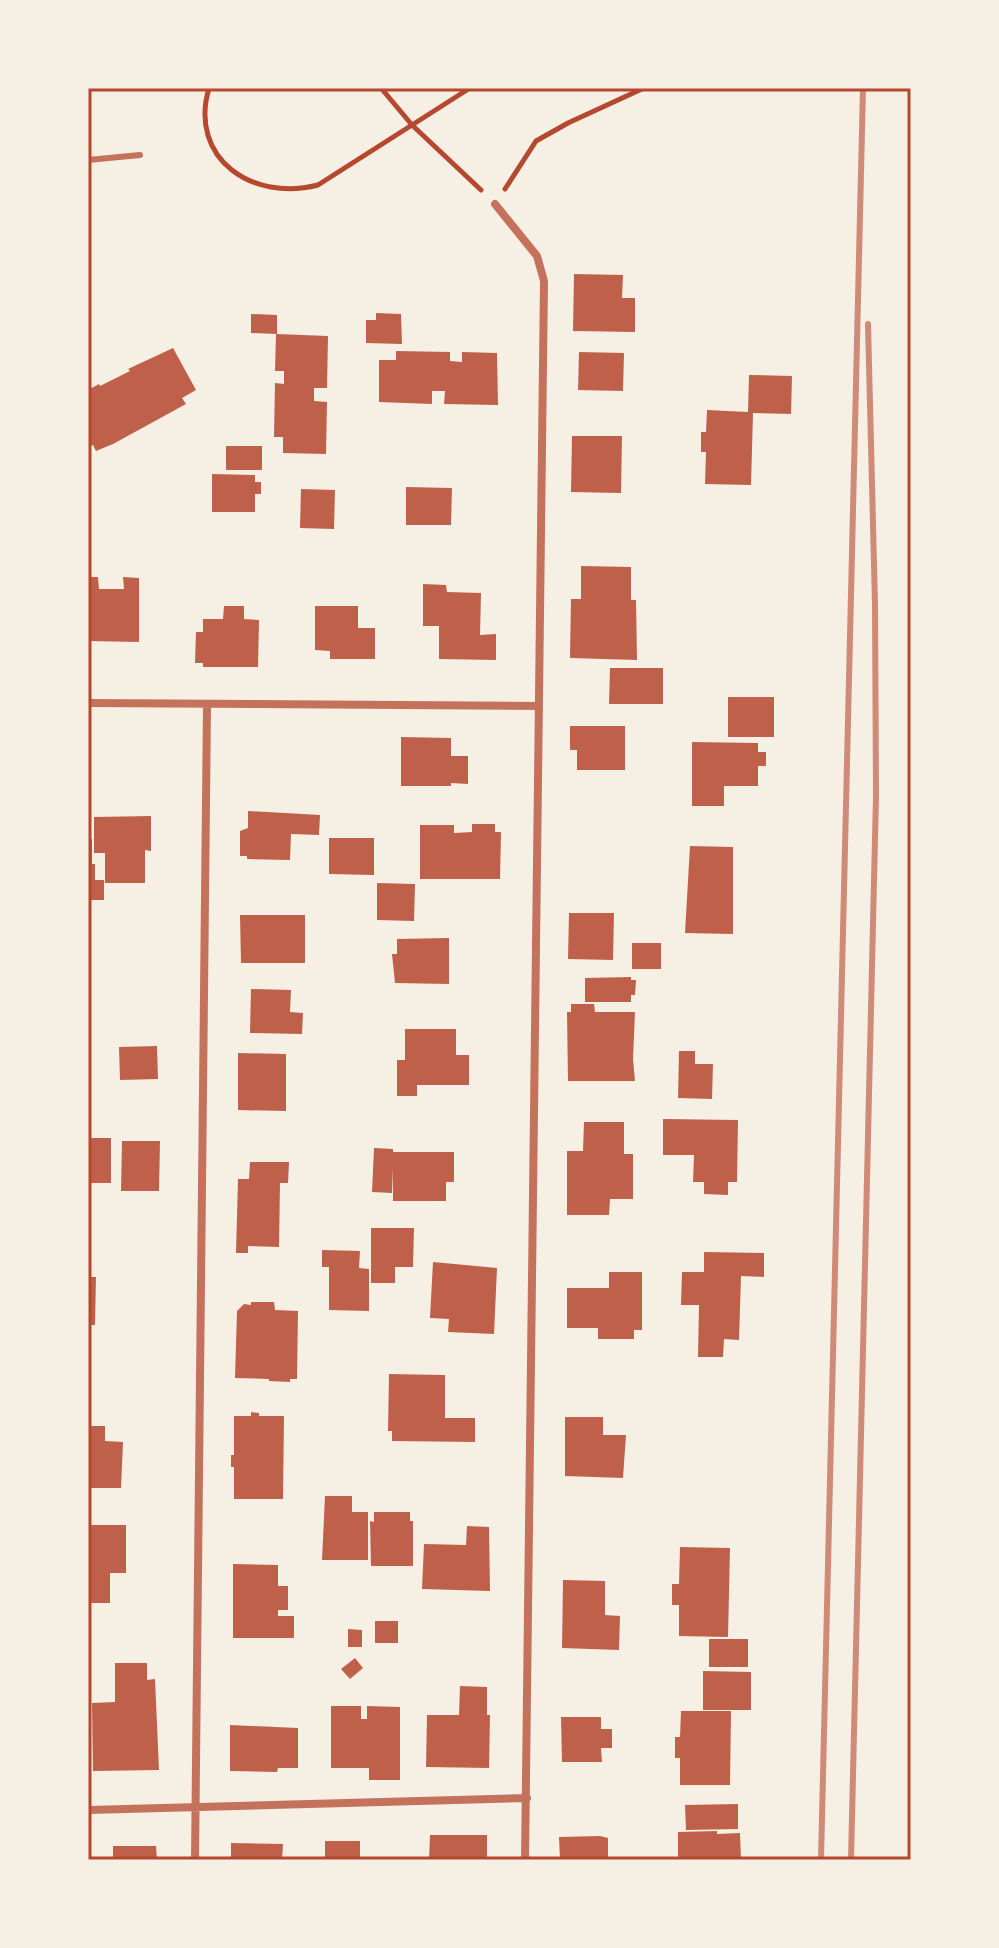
<svg xmlns="http://www.w3.org/2000/svg" width="999" height="1948" font-family="Montserrat,sans-serif">
	<style>
		.building { fill: #bf614a }
		.lines { fill: none; stroke-linecap: round; stroke-linejoin: round }
		.path { stroke: #b5482f; stroke-width: 5 }
		.service { stroke: #c5725c; stroke-width: 6 }
		.minor { stroke: #c5725c; stroke-width: 8 }
		.rail { stroke: #cf8b77; stroke-width: 6 }
		.neatline { fill: none; stroke: #b5482f; stroke-width: 3 }
	</style>
	<rect width="100%" height="100%" fill="#f6efe4"/>
	<path class="building" d="M 574,274 L 623,275 L 622,298 L 635,298 L 635,332 L 573,331 Z
		M 376,313 L 401,314 L 402,344 L 366,343 L 366,320 L 376,320 Z
		M 251,314 L 277,315 L 277,334 L 251,333 Z
		M 276,334 L 328,336 L 327,388 L 314,388 L 314,401 L 327,402 L 326,454 L 283,453 L 283,437 L 274,437 L 275,383 L 284,384 L 284,371 L 275,371 Z
		M 173,348 L 196,390 L 182,398 L 186,404 L 113,444 L 96,451 L 93,445 L 88,447 L 88,390 L 99,384 L 100,386 L 130,371 L 128,369 Z
		M 396,351 L 450,352 L 450,361 L 462,362 L 462,352 L 497,353 L 498,405 L 444,404 L 445,391 L 432,391 L 432,404 L 379,402 L 379,360 L 396,360 Z
		M 579,352 L 624,353 L 623,391 L 578,390 Z
		M 749,375 L 792,376 L 791,414 L 753,413 L 751,485 L 705,484 L 706,452 L 701,452 L 701,432 L 706,432 L 707,410 L 748,412 Z
		M 572,436 L 622,436 L 621,493 L 571,492 Z
		M 226,446 L 262,446 L 262,470 L 226,470 Z
		M 212,474 L 255,475 L 255,482 L 261,482 L 261,494 L 255,494 L 255,512 L 212,512 Z
		M 406,487 L 452,488 L 451,525 L 406,525 Z
		M 301,489 L 335,490 L 334,529 L 300,528 Z
		M 581,566 L 631,567 L 631,600 L 636,600 L 637,660 L 570,658 L 571,599 L 581,599 Z
		M 88,577 L 98,577 L 99,589 L 124,589 L 123,577 L 139,578 L 139,642 L 88,641 Z
		M 423,584 L 446,585 L 447,592 L 481,593 L 480,635 L 496,634 L 496,660 L 439,659 L 439,626 L 423,626 Z
		M 224,606 L 244,606 L 244,619 L 259,620 L 258,667 L 203,667 L 203,663 L 195,663 L 196,632 L 203,632 L 203,619 L 223,619 Z
		M 315,606 L 358,606 L 358,628 L 375,628 L 375,659 L 330,659 L 330,651 L 315,650 Z
		M 610,668 L 663,668 L 663,704 L 609,704 Z
		M 728,697 L 774,697 L 774,737 L 728,737 Z
		M 570,726 L 625,726 L 625,770 L 577,770 L 577,750 L 570,750 Z
		M 401,737 L 451,738 L 451,756 L 468,756 L 468,784 L 451,783 L 451,786 L 401,786 Z
		M 692,742 L 758,743 L 758,752 L 766,752 L 766,766 L 758,766 L 758,786 L 724,786 L 724,806 L 692,806 Z
		M 248,811 L 320,815 L 319,835 L 291,834 L 290,860 L 247,859 L 247,856 L 240,856 L 240,831 L 248,828 Z
		M 151,816 L 151,851 L 145,850 L 145,883 L 105,883 L 105,853 L 94,853 L 94,817 Z
		M 472,824 L 495,824 L 495,832 L 501,832 L 500,879 L 420,879 L 420,825 L 454,825 L 454,833 L 472,832 Z
		M 329,838 L 374,838 L 374,875 L 329,874 Z
		M 88,839 L 92,839 L 92,864 L 95,864 L 95,880 L 104,880 L 104,900 L 88,900 Z
		M 690,846 L 733,847 L 733,934 L 685,933 Z
		M 377,883 L 415,884 L 414,921 L 377,920 Z
		M 569,913 L 614,913 L 613,960 L 568,959 Z
		M 240,915 L 305,915 L 305,963 L 241,963 Z
		M 449,938 L 449,984 L 395,983 L 392,954 L 397,954 L 397,939 Z
		M 632,943 L 661,943 L 661,969 L 632,969 Z
		M 631,977 L 631,980 L 636,980 L 635,995 L 631,995 L 631,1002 L 585,1002 L 585,978 Z
		M 251,989 L 291,990 L 290,1012 L 303,1013 L 302,1034 L 250,1033 Z
		M 571,1004 L 594,1004 L 595,1012 L 635,1012 L 633,1059 L 635,1081 L 568,1081 L 567,1012 L 571,1012 Z
		M 405,1029 L 456,1029 L 456,1055 L 469,1055 L 469,1085 L 417,1085 L 417,1096 L 397,1096 L 397,1060 L 405,1060 Z
		M 157,1046 L 158,1079 L 120,1080 L 119,1047 Z
		M 679,1051 L 695,1051 L 695,1064 L 713,1064 L 712,1099 L 678,1098 Z
		M 238,1053 L 286,1054 L 286,1111 L 238,1110 Z
		M 663,1119 L 738,1120 L 737,1182 L 728,1182 L 728,1195 L 704,1194 L 704,1182 L 693,1182 L 694,1155 L 663,1155 Z
		M 584,1122 L 624,1122 L 624,1154 L 633,1154 L 633,1199 L 610,1199 L 609,1215 L 567,1215 L 567,1151 L 583,1151 Z
		M 88,1138 L 111,1138 L 111,1183 L 88,1183 Z
		M 122,1141 L 160,1141 L 159,1191 L 121,1191 Z
		M 374,1148 L 393,1149 L 393,1152 L 454,1152 L 454,1182 L 446,1182 L 446,1201 L 393,1201 L 393,1168 L 392,1193 L 372,1192 Z
		M 250,1162 L 289,1162 L 288,1183 L 280,1183 L 279,1247 L 248,1246 L 248,1253 L 236,1253 L 238,1179 L 249,1179 Z
		M 371,1228 L 414,1228 L 413,1267 L 395,1267 L 395,1283 L 371,1283 Z
		M 322,1250 L 360,1251 L 359,1268 L 369,1269 L 369,1311 L 329,1310 L 329,1267 L 322,1267 Z
		M 704,1252 L 764,1253 L 764,1277 L 741,1276 L 739,1340 L 724,1339 L 723,1357 L 698,1357 L 699,1305 L 681,1305 L 682,1272 L 704,1272 Z
		M 433,1262 L 497,1268 L 494,1334 L 448,1332 L 449,1319 L 430,1318 Z
		M 609,1272 L 642,1272 L 642,1330 L 634,1330 L 634,1339 L 598,1339 L 598,1328 L 567,1328 L 567,1288 L 609,1288 Z
		M 88,1277 L 96,1277 L 95,1325 L 88,1325 Z
		M 251,1302 L 274,1302 L 275,1310 L 298,1311 L 297,1379 L 290,1379 L 290,1382 L 269,1381 L 269,1379 L 235,1378 L 237,1311 L 244,1304 L 251,1305 Z
		M 389,1374 L 445,1375 L 445,1418 L 475,1418 L 475,1442 L 392,1441 L 392,1431 L 388,1431 Z
		M 251,1412 L 259,1413 L 259,1416 L 284,1416 L 283,1499 L 234,1499 L 234,1467 L 231,1467 L 231,1455 L 234,1455 L 234,1416 L 251,1416 Z
		M 565,1417 L 603,1417 L 603,1435 L 626,1435 L 623,1478 L 565,1476 Z
		M 88,1426 L 105,1426 L 105,1441 L 123,1442 L 121,1488 L 88,1488 Z
		M 325,1496 L 352,1496 L 352,1512 L 368,1512 L 368,1560 L 322,1560 Z
		M 374,1512 L 410,1512 L 410,1521 L 413,1521 L 413,1566 L 371,1566 L 370,1521 L 374,1522 Z
		M 88,1525 L 126,1525 L 126,1573 L 110,1573 L 110,1603 L 88,1603 Z
		M 467,1526 L 489,1527 L 490,1591 L 422,1589 L 424,1544 L 466,1545 Z
		M 680,1547 L 730,1548 L 728,1637 L 679,1636 L 679,1605 L 672,1605 L 672,1584 L 679,1584 Z
		M 233,1564 L 278,1565 L 278,1586 L 288,1586 L 288,1610 L 278,1610 L 278,1616 L 294,1616 L 294,1638 L 233,1638 Z
		M 563,1580 L 605,1581 L 605,1615 L 620,1616 L 619,1650 L 562,1648 Z
		M 375,1621 L 398,1621 L 398,1643 L 375,1643 Z
		M 348,1629 L 362,1630 L 362,1647 L 348,1647 Z
		M 709,1639 L 748,1639 L 748,1667 L 709,1667 Z
		M 355,1658 L 363,1668 L 350,1679 L 341,1669 Z
		M 115,1663 L 147,1663 L 147,1680 L 155,1679 L 159,1770 L 93,1771 L 92,1703 L 115,1702 Z
		M 703,1671 L 751,1672 L 751,1710 L 703,1710 Z
		M 460,1686 L 487,1687 L 487,1715 L 490,1715 L 489,1768 L 426,1767 L 427,1715 L 459,1715 Z
		M 331,1706 L 361,1706 L 361,1719 L 367,1719 L 367,1706 L 400,1707 L 400,1780 L 369,1780 L 369,1768 L 331,1768 Z
		M 681,1711 L 731,1711 L 730,1785 L 680,1785 L 680,1758 L 675,1758 L 675,1737 L 680,1737 Z
		M 561,1717 L 601,1717 L 601,1729 L 612,1729 L 612,1748 L 601,1748 L 602,1762 L 562,1762 Z
		M 230,1725 L 298,1728 L 298,1768 L 278,1768 L 277,1772 L 230,1771 Z
		M 738,1804 L 738,1829 L 686,1830 L 685,1805 Z
		M 717,1831 L 717,1834 L 740,1833 L 741,1860 L 678,1860 L 678,1832 Z
		M 430,1835 L 487,1835 L 487,1860 L 429,1860 Z
		M 600,1836 L 608,1838 L 608,1860 L 560,1860 L 559,1837 Z
		M 325,1841 L 360,1841 L 360,1860 L 325,1860 Z
		M 231,1843 L 283,1844 L 282,1860 L 231,1860 Z
		M 113,1846 L 156,1846 L 157,1860 L 113,1860 Z"/>
	<g class="lines">
		<path class="path" d="M 209,88 C 188,159 253,202 318,185 L 470,88
			M 381,88 L 412,125 L 481,190
			M 505,189 L 536,141 L 568,123 L 644,88"/>
		<path class="service" d="M 88,160 L 140,155"/>
		<path class="minor" d="M 495,204 L 537,256 L 544,281 L 525,1860
			M 88,703 L 539,706
			M 88,1810 L 527,1798
			M 195,1860 L 207,705"/>
		<path class="rail" d="M 821,1860 L 863,88
			M 851,1860 L 876,796 L 875,604 L 868,324"/>
	</g>
	<rect width="999" height="1948" fill="none" stroke="#f6efe4" stroke-width="180"/>
	<rect x="90" y="90" width="819" height="1768" class="neatline"/>
</svg>
